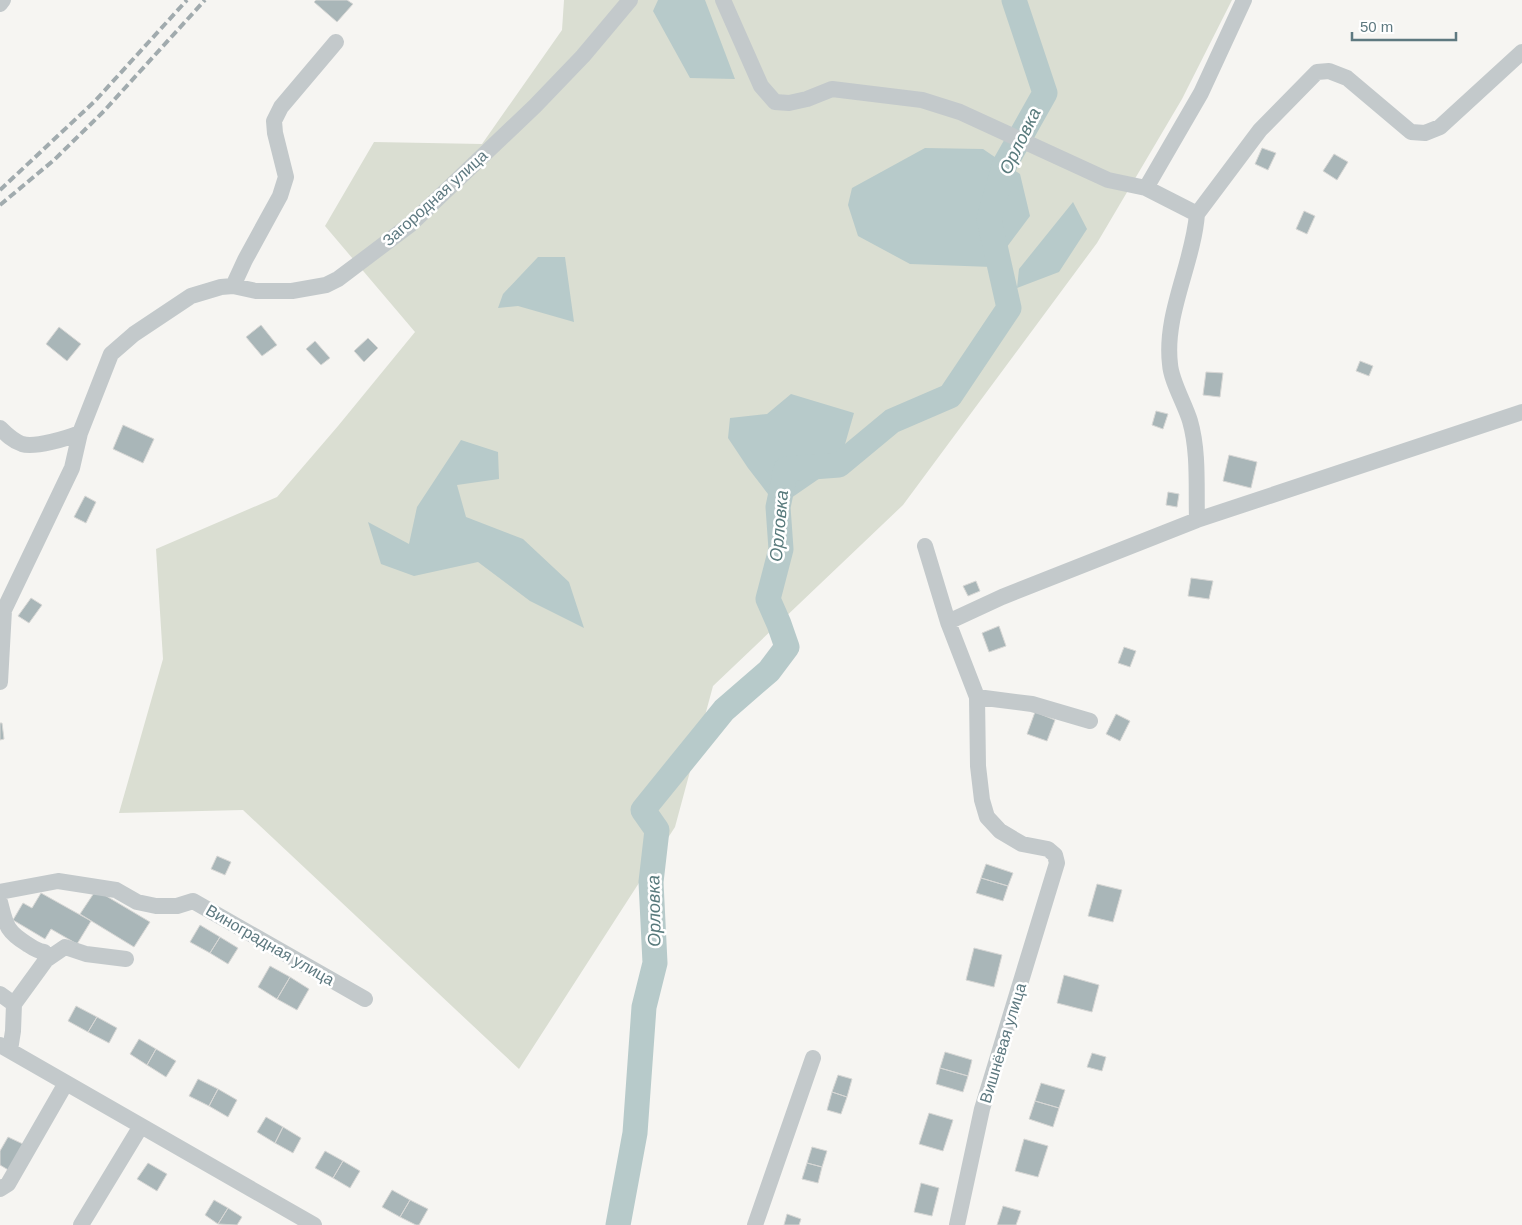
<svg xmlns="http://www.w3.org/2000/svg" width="1522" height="1225" font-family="Arial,sans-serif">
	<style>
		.green { fill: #daded2 }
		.water { fill: #b7caca }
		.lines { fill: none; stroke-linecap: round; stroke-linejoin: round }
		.river { stroke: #b7caca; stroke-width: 25 }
		.building { fill: #a9b6b8; stroke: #d7d7d5 }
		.minor { stroke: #c3c9cb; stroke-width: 16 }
		.rail { stroke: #a1abae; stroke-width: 4; stroke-dasharray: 8 4; stroke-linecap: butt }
		.labels { text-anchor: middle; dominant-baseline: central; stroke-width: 5; stroke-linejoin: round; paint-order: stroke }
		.street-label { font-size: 16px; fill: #5e7980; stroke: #fff }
		.water-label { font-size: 18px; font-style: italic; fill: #587a7c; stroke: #fff }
	</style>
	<rect width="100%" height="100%" fill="#f6f5f2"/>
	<path class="green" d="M 564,0 L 1232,0 L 1182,99 L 1097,243 L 903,505 L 713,686 L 675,827 L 519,1069 L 243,810 L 119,813 L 163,659 L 156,549 L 277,497 L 338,426 L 415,332 L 325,226 L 374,142 L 482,144 L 562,30 Z"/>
	<path class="water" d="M 658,0 L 705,0 L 735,79 L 690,78 L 653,11 Z
		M 925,148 L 983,149 L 1020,174 L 1030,216 L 992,267 L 910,264 L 858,236 L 848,205 L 852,188 Z
		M 1073,202 L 1087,229 L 1059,272 L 1017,288 L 1019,269 Z
		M 538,257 L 565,257 L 574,322 L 518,306 L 498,308 L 503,294 Z
		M 791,394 L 854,413 L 839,465 L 778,507 L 748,468 L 728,438 L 730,418 L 767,414 Z
		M 461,440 L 498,452 L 499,479 L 457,485 L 466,517 L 523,539 L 569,582 L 584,628 L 530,601 L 478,562 L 414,576 L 381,564 L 368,522 L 409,544 L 417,507 Z"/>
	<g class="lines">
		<path class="river" d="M 618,1225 L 635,1133 L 644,1007 L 655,963 L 651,882 L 657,830 L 643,810 L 724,710 L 769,671 L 787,647 L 779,624 L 768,599 L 781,549 L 778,507 L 786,469 L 839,465 L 892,421 L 950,396 L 1009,308 L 989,219 L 1005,164 L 1045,93 L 1014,0"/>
	</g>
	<path class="building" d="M 316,0 L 347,0 L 353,4 L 337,22 L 314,2 Z
		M 1262,148 L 1276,153 L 1268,170 L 1255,164 Z
		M 1334,154 L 1348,162 L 1337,180 L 1323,171 Z
		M 1304,211 L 1315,216 L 1307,234 L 1296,229 Z
		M 261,325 L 277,345 L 262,356 L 246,337 Z
		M 59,327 L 81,344 L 67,361 L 46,344 Z
		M 368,338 L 378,348 L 364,362 L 354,351 Z
		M 315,341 L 330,358 L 321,365 L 306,349 Z
		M 1360,361 L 1373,366 L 1369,376 L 1356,371 Z
		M 1206,372 L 1223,373 L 1220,397 L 1203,395 Z
		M 1156,411 L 1168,414 L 1163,429 L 1152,425 Z
		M 123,425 L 154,439 L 143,463 L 113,449 Z
		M 1229,455 L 1257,462 L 1251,488 L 1223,481 Z
		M 1168,492 L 1179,494 L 1177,507 L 1166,505 Z
		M 85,496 L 96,502 L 86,523 L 74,517 Z
		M 1191,578 L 1213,581 L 1209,599 L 1188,596 Z
		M 976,581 L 980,591 L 968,596 L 963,586 Z
		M 31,598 L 42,605 L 29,623 L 18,616 Z
		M 999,626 L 1006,646 L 989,652 L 982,633 Z
		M 1124,647 L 1136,651 L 1130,667 L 1118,663 Z
		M 1035,712 L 1055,720 L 1047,741 L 1027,734 Z
		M 1116,714 L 1130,721 L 1120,741 L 1106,734 Z
		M 0,723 L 2,723 L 4,739 L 0,740 Z
		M 217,856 L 231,862 L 225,875 L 211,869 Z
		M 986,864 L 1013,873 L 1008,886 L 981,878 Z
		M 981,878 L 1008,886 L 1003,901 L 976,893 Z
		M 1097,884 L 1122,890 L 1113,922 L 1088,916 Z
		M 96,890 L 150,922 L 134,947 L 80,914 Z
		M 41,893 L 91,921 L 77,944 L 51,929 L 45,939 L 13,920 L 23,903 L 32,908 Z
		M 200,925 L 220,937 L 210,953 L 190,942 Z
		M 220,937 L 238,948 L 228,964 L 210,953 Z
		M 974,948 L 1002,955 L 994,987 L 966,980 Z
		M 270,966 L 290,977 L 277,999 L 258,987 Z
		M 1064,975 L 1099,985 L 1092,1012 L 1057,1003 Z
		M 290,977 L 309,989 L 297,1010 L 277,999 Z
		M 76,1006 L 97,1017 L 88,1032 L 68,1021 Z
		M 97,1017 L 117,1028 L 109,1043 L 88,1032 Z
		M 139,1039 L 156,1049 L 147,1065 L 130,1054 Z
		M 156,1049 L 176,1061 L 166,1077 L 147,1065 Z
		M 945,1052 L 972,1060 L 968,1076 L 940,1068 Z
		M 1092,1053 L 1106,1057 L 1102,1071 L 1087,1067 Z
		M 940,1068 L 968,1076 L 963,1092 L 936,1084 Z
		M 838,1075 L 852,1079 L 847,1097 L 832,1092 Z
		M 198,1079 L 218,1089 L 209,1106 L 189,1096 Z
		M 1041,1083 L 1065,1090 L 1059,1108 L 1035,1101 Z
		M 218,1089 L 237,1100 L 228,1117 L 209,1106 Z
		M 832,1092 L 847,1097 L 841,1114 L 827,1110 Z
		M 1035,1101 L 1059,1108 L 1053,1127 L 1029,1119 Z
		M 929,1113 L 953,1120 L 943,1151 L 919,1144 Z
		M 266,1117 L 283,1127 L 275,1143 L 257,1132 Z
		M 283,1127 L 301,1138 L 293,1153 L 275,1143 Z
		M 8,1137 L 25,1145 L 10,1171 L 0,1165 L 0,1151 Z
		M 1024,1139 L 1048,1146 L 1038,1177 L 1015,1171 Z
		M 812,1147 L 827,1151 L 822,1167 L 807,1163 Z
		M 325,1151 L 343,1161 L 333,1178 L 315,1168 Z
		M 343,1161 L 360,1171 L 350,1188 L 333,1178 Z
		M 148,1163 L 167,1174 L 157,1191 L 137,1179 Z
		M 807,1163 L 822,1167 L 818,1183 L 802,1179 Z
		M 921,1183 L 939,1188 L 932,1216 L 914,1212 Z
		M 392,1190 L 410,1200 L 400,1217 L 382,1207 Z
		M 214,1200 L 228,1208 L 218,1224 L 205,1215 Z
		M 410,1200 L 428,1209 L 419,1225 L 416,1225 L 400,1217 Z
		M 1003,1206 L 1021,1211 L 1016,1225 L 997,1225 Z
		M 228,1208 L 242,1217 L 237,1225 L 218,1224 Z
		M 787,1214 L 801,1219 L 799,1225 L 784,1225 Z"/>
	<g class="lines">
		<path class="minor" d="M 723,0 L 761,86 L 775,102 L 789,103 L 807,99 L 832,89 L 922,100 L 960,112 L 1108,180 L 1146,188 L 1201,93 L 1244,0
			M 0,4 L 3,0
			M 1146,188 L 1197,214 C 1193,264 1164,314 1170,364 C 1171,381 1185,404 1190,421 C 1199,452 1196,489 1197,520
			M 1197,214 L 1260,130 L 1317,72 L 1329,71 L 1347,78 L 1411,132 L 1425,133 L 1440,127 L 1522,52
			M 233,286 L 245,260 L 280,196 L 286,177 L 275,133 L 274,121 L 281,107 L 336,42
			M 0,428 C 6,434 13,441 22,444 C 35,448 68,438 80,433 L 111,354 L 134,334 L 191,296 L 221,287 L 233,286 L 256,291 L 292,291 L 326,285 L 338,279 L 411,224 L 535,106 L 583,56 L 630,0
			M 925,546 L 948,622 L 977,697 L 978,766 L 982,800 L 987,817 L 1000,831 L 1022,844 L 1048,849 L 1055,855 L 1057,863 L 982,1109 L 957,1225
			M 948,622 L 1002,597 L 1197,520 L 1522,412
			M 0,682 L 4,610 L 72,468 L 80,433
			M 977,697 L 1032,704 L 1090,721
			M 0,892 L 58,881 L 116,890 L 137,902 L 156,906 L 177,906 L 193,901 L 365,999
			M 0,902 C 6,925 6,931 27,944 C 33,948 37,951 44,952 L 46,960 L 14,1004 L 0,994
			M 46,960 L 65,947 L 86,954 L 126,959
			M 0,1045 L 314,1225
			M 10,1050 L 13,1031 L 14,1004
			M 0,1189 L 8,1184 L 66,1083
			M 81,1225 L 141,1126
			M 755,1225 L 813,1058"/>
		<path class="rail" d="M 0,190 L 95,101 L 187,0
			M 0,205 L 54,160 L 104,111 L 205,0"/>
	</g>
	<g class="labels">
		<g class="street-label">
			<text transform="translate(435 198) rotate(-42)">Загородная улица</text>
			<text transform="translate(270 945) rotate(30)">Виноградная улица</text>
			<text transform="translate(1003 1043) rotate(-73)">Вишнёвая улица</text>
		</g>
		<g class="water-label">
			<text transform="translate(1020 141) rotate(-64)">Орловка</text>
			<text transform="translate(779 526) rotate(-85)">Орловка</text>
			<text transform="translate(654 911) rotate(-91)">Орловка</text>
		</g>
	</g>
	<path d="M1352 32v8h104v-8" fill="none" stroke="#5e7980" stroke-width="2.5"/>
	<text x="1360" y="32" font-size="15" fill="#5e7980" stroke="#ffffff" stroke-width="4" paint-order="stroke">50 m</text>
</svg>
